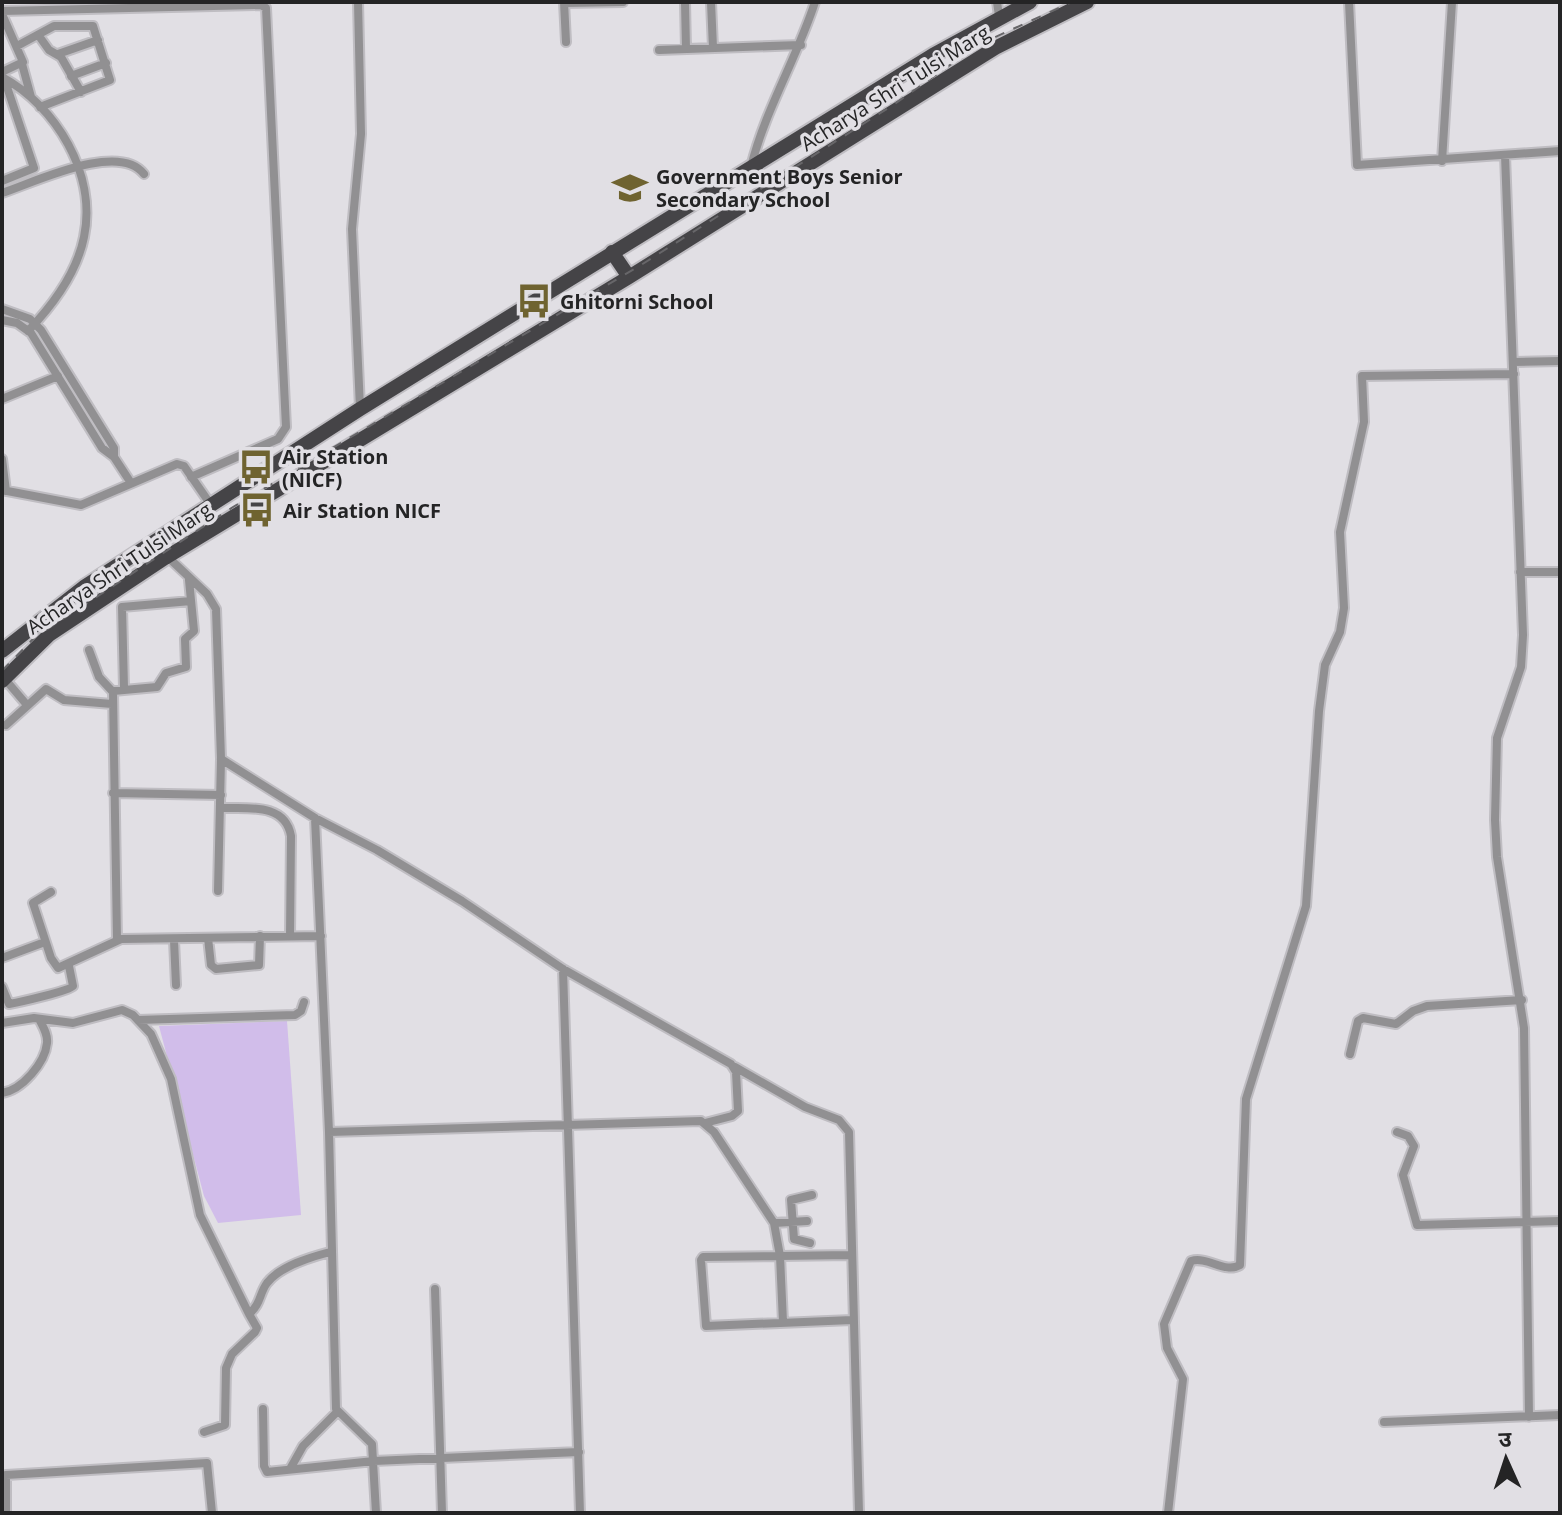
<svg xmlns="http://www.w3.org/2000/svg" width="1562" height="1515" font-family="'Open Sans','Noto Sans Devanagari',sans-serif">
	<style>
		.green { fill: #d1bdea }
		.lines { fill: none; stroke-linecap: round; stroke-linejoin: round }
		.minor-casing { stroke: #bfbdc2; stroke-width: 12 }
		.trunk-casing { stroke: #bfbdc2; stroke-width: 18 }
		.minor { stroke: #919092; stroke-width: 8 }
		.trunk { stroke: #454447; stroke-width: 14 }
		.rail { stroke: #676669; stroke-width: 2; stroke-dasharray: 10 10; stroke-linecap: butt }
		.labels { text-anchor: middle; dominant-baseline: central; stroke-width: 7; stroke-linejoin: round; paint-order: stroke }
		.street-label { font-size: 20px; fill: #242425; stroke: #e1dfe4 }
		.poi-label { font-size: 20px; font-weight: bold; fill: #242425; stroke: #e1dfe4; text-anchor: start }
	</style>
	<rect width="100%" height="100%" fill="#e1dfe4"/>
	<path class="green" d="M 287,1021 L 301,1215 L 218,1223 L 204,1196 L 159,1026 Z"/>
	<g class="lines">
		<g class="minor-casing">
			<path id="minor" d="M 358,2 L 361,134 L 352,229 L 360,408
				M 564,2 L 566,42
				M 685,2 L 686,49
				M 711,2 L 713,48
				M 997,2 L 999,16
				M 1349,2 L 1357,165 L 1560,151
				M 564,3 L 623,2
				M 2,11 L 261,5 L 266,8 L 286,427 L 278,439 L 191,477
				M 2,14 L 23,62 L 2,72
				M 39,36 L 49,50 L 61,57 L 81,92
				M 17,46 L 54,26 L 93,26 L 110,80 L 40,107
				M 659,50 L 801,45
				M 58,54 L 98,40
				M 22,64 L 31,97
				M 71,76 L 106,63
				M 2,77 C 56,106 97,174 84,237 C 77,272 53,305 28,331
				M 1505,155 L 1523,635 L 1521,667 L 1497,738 L 1495,820 L 1497,857 L 1524,1028 L 1529,1417
				M 1442,161 L 1452,2
				M 751,167 C 765,110 797,58 815,2
				M 2,181 L 34,168 L 4,78
				M 2,193 C 35,182 119,141 144,174
				M 2,309 L 30,319 L 41,330 L 114,448 L 114,457 L 131,483
				M 2,320 L 17,323 L 31,333 L 102,448 L 114,457
				M 1514,362 L 1560,361
				M 2,399 L 58,376
				M 2,459 L 6,491
				M 2,490 L 81,505 L 177,464 L 184,466 L 211,505
				M 153,543 L 207,594 L 216,609 L 221,759 L 218,891
				M 1520,572 L 1560,572
				M 89,650 L 99,677 L 113,692
				M 4,678 L 27,705
				M 124,688 L 122,607 L 191,601
				M 6,725 L 46,689 L 64,700 L 112,704
				M 221,759 L 315,818 L 377,850 L 462,901 L 563,969 L 731,1064 L 736,1072 L 738,1111 L 732,1116 L 705,1123
				M 113,793 L 221,795
				M 220,808 C 247,809 285,802 291,836 L 290,936
				M 315,818 L 329,1132 L 336,1409 L 372,1444 L 376,1513
				M 51,892 L 33,903 L 51,958 L 58,968 L 121,939 L 321,936
				M 208,938 L 211,965 L 216,969 L 259,965 L 260,936
				M 117,940 L 113,691 L 157,687 L 166,673 L 186,667 L 185,639 L 194,631 L 189,580
				M 174,940 L 176,985
				M 2,958 L 45,942
				M 563,969 L 580,1513
				M 2,987 L 9,1004 C 20,1002 69,991 73,986 L 69,966
				M 138,1020 L 295,1015 L 301,1011 L 304,1002
				M 2,1023 L 34,1018 L 73,1023 L 122,1010 L 133,1015 L 151,1034 L 171,1079 L 200,1215 L 249,1314
				M 1350,1054 L 1358,1021 L 1363,1018 L 1396,1024 L 1413,1011 L 1427,1006 L 1522,1000
				M 735,1067 L 805,1107 L 839,1120 L 849,1132 L 859,1513
				M 2,1093 C 22,1090 45,1063 47,1043 C 48,1034 43,1027 39,1019
				M 329,1132 L 701,1121 L 714,1132 L 774,1223 L 780,1256 L 783,1322
				M 1397,1132 L 1408,1136 L 1414,1146 L 1403,1175 L 1417,1225 L 1560,1221
				M 774,1223 L 807,1221
				M 810,1243 L 794,1239 L 791,1200 L 812,1195
				M 851,1255 L 703,1257 L 701,1260 L 706,1326 L 852,1320
				M 435,1289 L 442,1513
				M 263,1409 L 264,1466 L 267,1472 L 374,1461 L 579,1452
				M 1384,1422 L 1560,1415
				M 204,1432 L 225,1425 L 226,1368 L 232,1354 L 255,1332 L 257,1328 L 249,1314 C 261,1304 259,1294 267,1283 C 280,1266 311,1257 330,1252
				M 290,1469 L 303,1446 L 337,1412
				M 6,1513 L 6,1475 L 207,1463 L 212,1513
				M 1168,1513 L 1183,1379 L 1167,1348 L 1164,1324 L 1191,1261 C 1208,1256 1225,1274 1240,1265 L 1246,1099 L 1306,906 L 1319,711 L 1325,665 L 1340,632 L 1344,608 L 1340,532 L 1364,422 L 1362,376 L 1514,374"/>
		</g>
		<g class="trunk-casing">
			<path id="trunk" d="M 612,252 L 629,277
				M 2,651 L 84,587 L 360,409 L 933,55 L 1030,2
				M 2,681 L 49,635 L 165,558 L 629,277 L 995,48 L 1087,2"/>
		</g>
		<use href="#minor" class="minor"/>
		<use href="#trunk" class="trunk"/>
		<path class="rail" d="M 2,671 L 34,638 L 233,507 L 641,265 L 893,105 L 980,44 L 1072,2"/>
	</g>
	<defs>
		<g id="school-bare" transform="scale(2.76)"><path d="M0-5L7-2L0 1L-7-2ZM-4 1L0 2.5L4 1V4Q0 6-4 4Z" fill="#6f6330" stroke="#e1dfe4" stroke-width="2.5" paint-order="stroke"/></g>
		<g id="bus-bare" transform="scale(2.76)"><path d="M-5-6H5V4H4V6H2V4H-2V6H-4V4H-5ZM-3.5-4V0h7V-4ZM-3.5 1.2v1.5H-2V1.2ZM2 1.2v1.5H3.5V1.2Z" fill="#6f6330" stroke="#e1dfe4" stroke-width="2.5" paint-order="stroke"/></g>
	</defs>
	<g fill-rule="evenodd">
		<use href="#school-bare" x="630" y="188"/>
		<use href="#bus-bare" x="534" y="301"/>
		<use href="#bus-bare" x="256" y="467"/>
		<use href="#bus-bare" x="257" y="510"/>
	</g>
	<g class="labels">
		<g class="street-label">
			<text transform="translate(895 88) rotate(-32)">Acharya Shri Tulsi Marg</text>
			<text transform="translate(119 568) rotate(-34)">Acharya Shri Tulsi Marg</text>
		</g>
		<g class="poi-label">
			<text x="656" y="176">Government Boys Senior<tspan x="656" dy="23">Secondary School</tspan></text>
			<text x="560" y="301">Ghitorni School</text>
			<text x="282" y="456">Air Station<tspan x="282" dy="23">(NICF)</tspan></text>
			<text x="283" y="510">Air Station NICF</text>
		</g>
	</g>
	<rect width="1562" height="1515" fill="none" stroke="#242425" stroke-width="8"/>
	<g transform="translate(1506 1459) rotate(357)" stroke="#e1dfe4" stroke-width="6" paint-order="stroke">
	<path d="M0-6L14 30L0 20L-14 30Z" fill="#242425"/>
	<text y="-12" font-size="22" font-weight="bold" text-anchor="middle" fill="#242425">उ</text>
	</g>
</svg>
